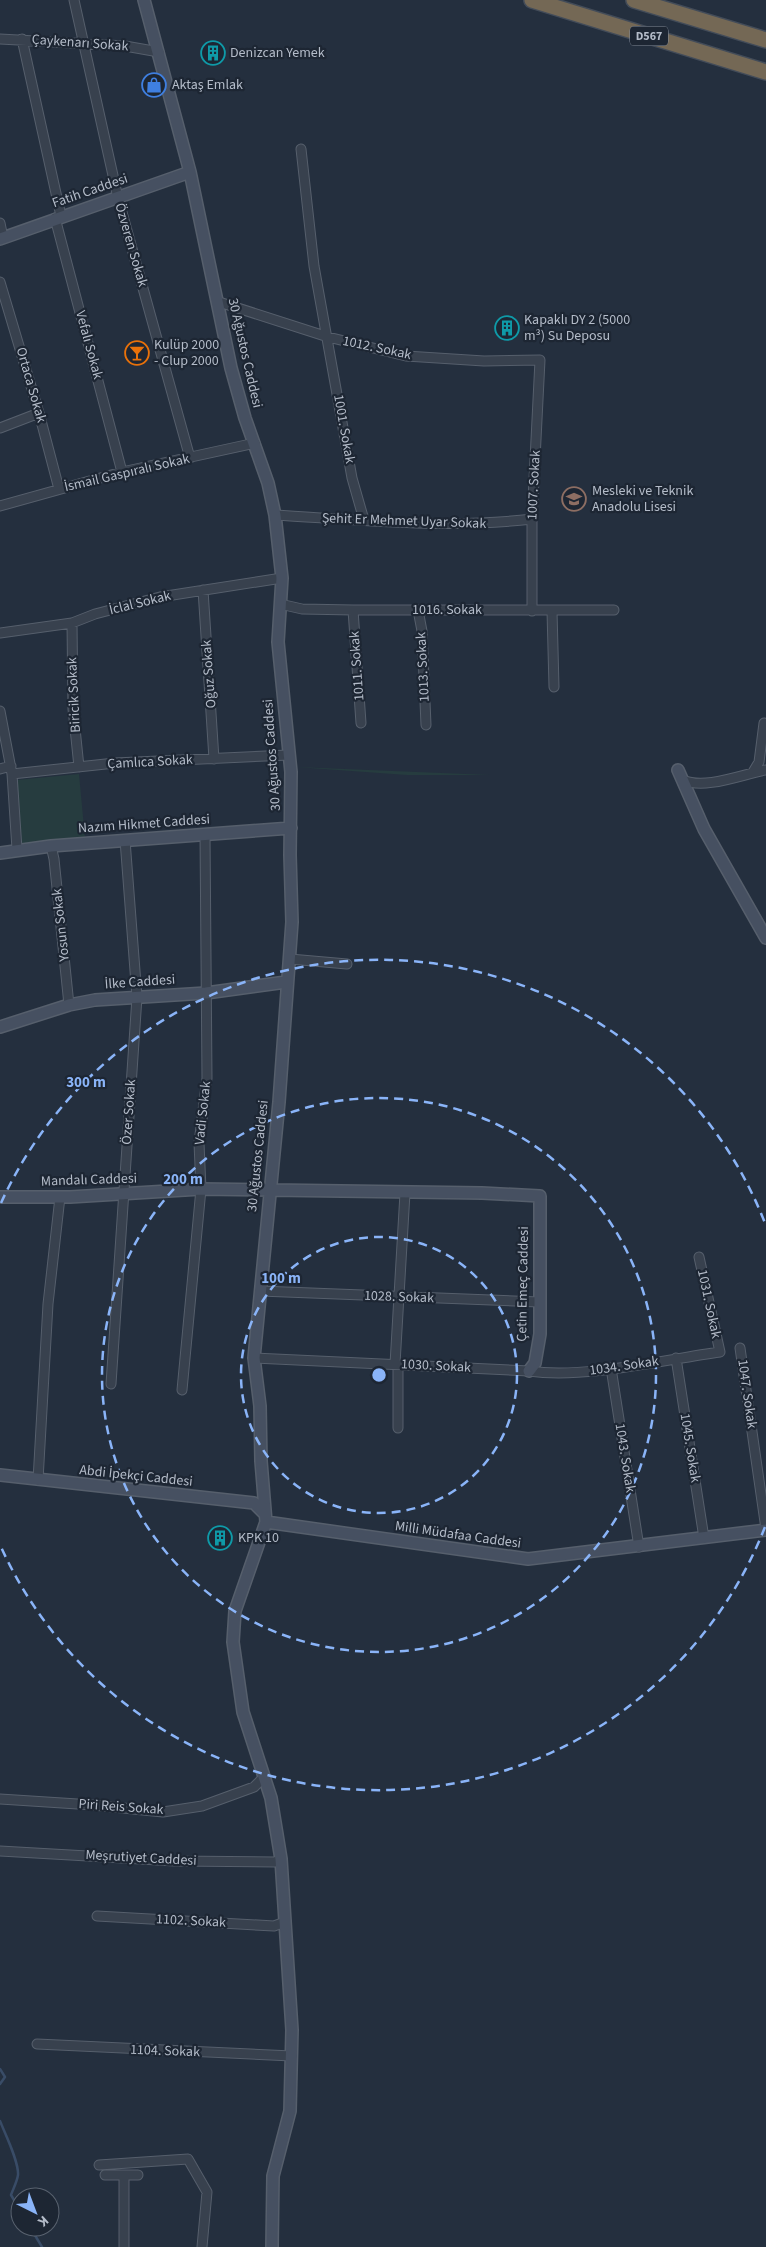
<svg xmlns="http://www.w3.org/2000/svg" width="766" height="2247" font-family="'Source Sans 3',sans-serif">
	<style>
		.green { fill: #263c3f }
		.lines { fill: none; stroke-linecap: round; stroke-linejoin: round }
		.stream { stroke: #394c67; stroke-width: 2.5 }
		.street-casing { stroke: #565f6c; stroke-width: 11 }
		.secondary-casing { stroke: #565f6c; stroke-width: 14 }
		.highway-casing { stroke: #434c59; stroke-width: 18 }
		.street { stroke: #38414e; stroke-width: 9 }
		.secondary { stroke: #465061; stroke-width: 11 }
		.highway { stroke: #746855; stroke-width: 15 }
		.ring { fill: none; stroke: #8ab4f8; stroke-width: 2.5; stroke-dasharray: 9 6 }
		.labels { text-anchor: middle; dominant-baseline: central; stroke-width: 4.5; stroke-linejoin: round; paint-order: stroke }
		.shield { fill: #1d2633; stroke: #878f9c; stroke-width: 1 }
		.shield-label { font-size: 12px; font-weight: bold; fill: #b4bcc9 }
		.street-label { font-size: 14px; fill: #b4bcc9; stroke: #1d2633 }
		.poi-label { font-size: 14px; fill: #b4bcc9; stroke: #1d2633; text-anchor: start }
		.centre { fill: #8ab4f8; stroke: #1d2633; stroke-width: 2.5 }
		.ring-label { font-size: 15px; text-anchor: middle; font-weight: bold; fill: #8ab4f8; stroke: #1d2633; stroke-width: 4.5; stroke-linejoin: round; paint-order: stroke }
	</style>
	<rect width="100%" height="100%" fill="#242f3e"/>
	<path class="green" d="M 296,767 L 490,775 L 407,775 Z
		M 79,774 L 85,838 L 22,844 L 17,780 Z"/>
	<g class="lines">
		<path class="stream" d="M 0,2069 L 5,2077 L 0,2084
			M 0,2121 C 6,2136 19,2162 18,2175 C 17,2182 13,2189 11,2195 L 20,2210
			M 30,2227 L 42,2247"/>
		<g class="street-casing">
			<path id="street" d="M 74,0 L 118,198 L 190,458
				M 0,39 L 125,46 L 159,52
				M 22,39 L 61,216
				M 301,149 L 314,266 L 352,478 L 364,520
				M 55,218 L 122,472
				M 0,223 L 3,238
				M 0,282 L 39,413 L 59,489
				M 219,302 L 328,337 L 406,356 L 484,361 L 540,360 L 532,519 L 532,611
				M 0,428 L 39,413
				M 0,506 L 122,472 L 255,443
				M 275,515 C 361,520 446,529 532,519
				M 203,590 L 214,759
				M 280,604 L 302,609 L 353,610 L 614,610
				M 353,610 L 361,723
				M 418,610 L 422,631 L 426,725
				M 552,611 L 554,687
				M 72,623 L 73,709 L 79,767
				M 0,633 L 72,623 L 95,614 L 160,597 L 282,578
				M 0,711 L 12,774 L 17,849
				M 0,769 L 11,766
				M 753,772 L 759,762 L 764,723
				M 12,774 L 115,763 L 289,755
				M 683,780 C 705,790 743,774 766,770
				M 51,846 L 54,859 L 69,1005
				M 290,959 L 347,964
				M 260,1291 L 539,1302
				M 740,1348 L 766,1529
				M 254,1358 L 529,1371 C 585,1379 662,1360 720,1352 L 699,1257
				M 676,1358 L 704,1538
				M 395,1364 L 405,1193
				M 611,1368 L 639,1547
				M 111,1384 L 137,997 L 125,840
				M 182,1390 L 201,1189 L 199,1143 L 207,1078 L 205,835
				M 398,1428 L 398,1365
				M 38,1480 L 48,1304 L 60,1197
				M 0,1799 L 93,1805 L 163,1812 L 202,1806 L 254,1787 L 264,1777
				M 0,1851 L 175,1861 L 275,1862 L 281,1859
				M 97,1916 L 274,1926 L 285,1922
				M 37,2044 L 292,2056
				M 99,2165 L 188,2159 L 207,2192 L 202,2247
				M 105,2175 L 138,2175
				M 124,2247 L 124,2175"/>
		</g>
		<g class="secondary-casing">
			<path id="secondary" d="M 144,0 L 190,172 L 231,368 L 245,418 L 268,483 L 275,515 L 282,578 L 278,642 L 291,772 L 290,855 L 292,922 L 279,1102 L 254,1358 L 260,1406 L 261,1461 L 266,1522 L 235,1611 L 233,1642 L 243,1712 L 271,1798 L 281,1859 L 292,2030 L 290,2111 L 273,2176 L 272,2247
				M 0,239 L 190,172
				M 678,770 L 704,829 L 766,938
				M 0,853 L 51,846 L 291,828
				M 0,1027 L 69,1005 L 95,1000 L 206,993 L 286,982
				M 0,1197 L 70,1197 L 201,1189 L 482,1193 L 540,1196 L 540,1334 L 535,1363 L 529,1371
				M 0,1475 L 254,1503 L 265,1514
				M 266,1522 L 528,1559 L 766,1530"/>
		</g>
		<g class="highway-casing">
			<path id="highway" d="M 532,0 L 766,72
				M 634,0 L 766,40"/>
		</g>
		<use href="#street" class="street"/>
		<use href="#secondary" class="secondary"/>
		<use href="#highway" class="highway"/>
	</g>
	<g class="ring">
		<circle cx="379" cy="1375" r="138"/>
		<circle cx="379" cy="1375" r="277"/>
		<path d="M765 1527A415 415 0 0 1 1 1547M1 1203A415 415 0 0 1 765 1223"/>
	</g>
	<defs>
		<g id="building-ring" transform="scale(1.25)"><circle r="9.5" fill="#1d2633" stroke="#0f9aa8" stroke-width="1.5"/><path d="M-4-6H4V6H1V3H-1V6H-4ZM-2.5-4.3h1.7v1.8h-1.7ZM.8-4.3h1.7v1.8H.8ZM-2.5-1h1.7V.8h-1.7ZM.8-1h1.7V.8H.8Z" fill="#0f9aa8"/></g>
		<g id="shop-ring" transform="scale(1.25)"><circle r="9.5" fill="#1d2633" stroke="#3f7fe0" stroke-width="1.5"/><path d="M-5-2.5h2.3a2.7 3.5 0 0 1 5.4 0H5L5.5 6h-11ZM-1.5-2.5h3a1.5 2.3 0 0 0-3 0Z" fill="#3f7fe0"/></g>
		<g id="bar-ring" transform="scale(1.25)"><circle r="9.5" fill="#1d2633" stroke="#e8710a" stroke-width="1.5"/><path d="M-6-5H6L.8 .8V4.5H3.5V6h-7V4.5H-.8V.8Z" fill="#e8710a"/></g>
		<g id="school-ring" transform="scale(1.25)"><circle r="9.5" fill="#1d2633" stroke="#8d6e63" stroke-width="1.5"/><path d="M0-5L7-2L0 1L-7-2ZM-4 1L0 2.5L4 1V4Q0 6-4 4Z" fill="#8d6e63"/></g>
	</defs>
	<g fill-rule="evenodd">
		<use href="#building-ring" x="213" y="53"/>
		<use href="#shop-ring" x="154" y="85"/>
		<use href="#building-ring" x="507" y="328"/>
		<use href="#bar-ring" x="137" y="353"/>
		<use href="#school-ring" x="574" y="499"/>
		<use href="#building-ring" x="220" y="1538"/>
	</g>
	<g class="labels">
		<rect class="shield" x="630" y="26.5" width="38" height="19" rx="4"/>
		<g class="shield-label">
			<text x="649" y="36">D567</text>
		</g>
		<g class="street-label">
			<text transform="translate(80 43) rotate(4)">Çaykenarı Sokak</text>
			<text transform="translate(90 191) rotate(-19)">Fatih Caddesi</text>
			<text transform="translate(131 245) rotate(74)">Özveren Sokak</text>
			<text transform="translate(89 345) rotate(75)">Vefalı Sokak</text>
			<text transform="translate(377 348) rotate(12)">1012. Sokak</text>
			<text transform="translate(245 353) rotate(77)">30 Ağustos Caddesi</text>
			<text transform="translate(31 385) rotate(74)">Ortaca Sokak</text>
			<text transform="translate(344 429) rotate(80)">1001. Sokak</text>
			<text transform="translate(127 473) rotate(-13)">İsmail Gaspıralı Sokak</text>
			<text transform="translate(534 485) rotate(-87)">1007. Sokak</text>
			<text transform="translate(404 521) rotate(2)">Şehit Er Mehmet Uyar Sokak</text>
			<text transform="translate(140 603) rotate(-14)">İclal Sokak</text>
			<text x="447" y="610">1016. Sokak</text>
			<text transform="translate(357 666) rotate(-94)">1011. Sokak</text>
			<text transform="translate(423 667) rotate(-93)">1013. Sokak</text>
			<text transform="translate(209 674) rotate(-94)">Oğuz Sokak</text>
			<text transform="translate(74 695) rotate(-93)">Biricik Sokak</text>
			<text transform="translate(272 755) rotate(-94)">30 Ağustos Caddesi</text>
			<text transform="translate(150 762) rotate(-3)">Çamlıca Sokak</text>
			<text transform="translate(144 824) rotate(-4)">Nazım Hikmet Caddesi</text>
			<text transform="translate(61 925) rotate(-96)">Yosun Sokak</text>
			<text transform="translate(140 982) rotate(-4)">İlke Caddesi</text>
			<text transform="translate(129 1112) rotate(-86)">Özer Sokak</text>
			<text transform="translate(203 1113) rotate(-84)">Vadi Sokak</text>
			<text transform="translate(258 1156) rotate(-84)">30 Ağustos Caddesi</text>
			<text transform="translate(89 1180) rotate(-2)">Mandalı Caddesi</text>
			<text transform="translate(523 1284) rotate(-89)">Çetin Emeç Caddesi</text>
			<text transform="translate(399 1297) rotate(2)">1028. Sokak</text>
			<text transform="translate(709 1304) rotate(78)">1031. Sokak</text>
			<text transform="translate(436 1366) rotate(3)">1030. Sokak</text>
			<text transform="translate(624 1366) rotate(-8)">1034. Sokak</text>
			<text transform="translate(747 1394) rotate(82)">1047. Sokak</text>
			<text transform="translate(690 1448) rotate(81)">1045. Sokak</text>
			<text transform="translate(625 1458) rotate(81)">1043. Sokak</text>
			<text transform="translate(136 1476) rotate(6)">Abdi İpekçi Caddesi</text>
			<text transform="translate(458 1535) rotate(8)">Milli Müdafaa Caddesi</text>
			<text transform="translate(121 1807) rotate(4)">Piri Reis Sokak</text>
			<text transform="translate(141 1858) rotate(3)">Meşrutiyet Caddesi</text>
			<text transform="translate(191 1921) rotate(3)">1102. Sokak</text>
			<text transform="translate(165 2051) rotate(2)">1104. Sokak</text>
		</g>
		<g class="poi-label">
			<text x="230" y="53">Denizcan Yemek</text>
			<text x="172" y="85">Aktaş Emlak</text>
			<text x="524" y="320">Kapaklı DY 2 (5000<tspan x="524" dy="16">m³) Su Deposu</tspan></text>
			<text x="154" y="345">Kulüp 2000<tspan x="154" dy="16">- Clup 2000</tspan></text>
			<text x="592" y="491">Mesleki ve Teknik<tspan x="592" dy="16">Anadolu Lisesi</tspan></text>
			<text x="238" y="1538">KPK 10</text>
		</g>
	</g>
	<circle cx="379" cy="1375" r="8" class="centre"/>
	<g class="ring-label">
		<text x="86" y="1087">300 m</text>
		<text x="183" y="1184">200 m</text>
		<text x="281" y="1283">100 m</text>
	</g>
	<g transform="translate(35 2212) rotate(138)"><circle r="24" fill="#1d2633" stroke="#59626f"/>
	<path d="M0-4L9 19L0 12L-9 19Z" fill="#8ab4f8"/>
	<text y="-8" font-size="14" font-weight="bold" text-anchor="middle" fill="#b4bcc9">K</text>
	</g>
</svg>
